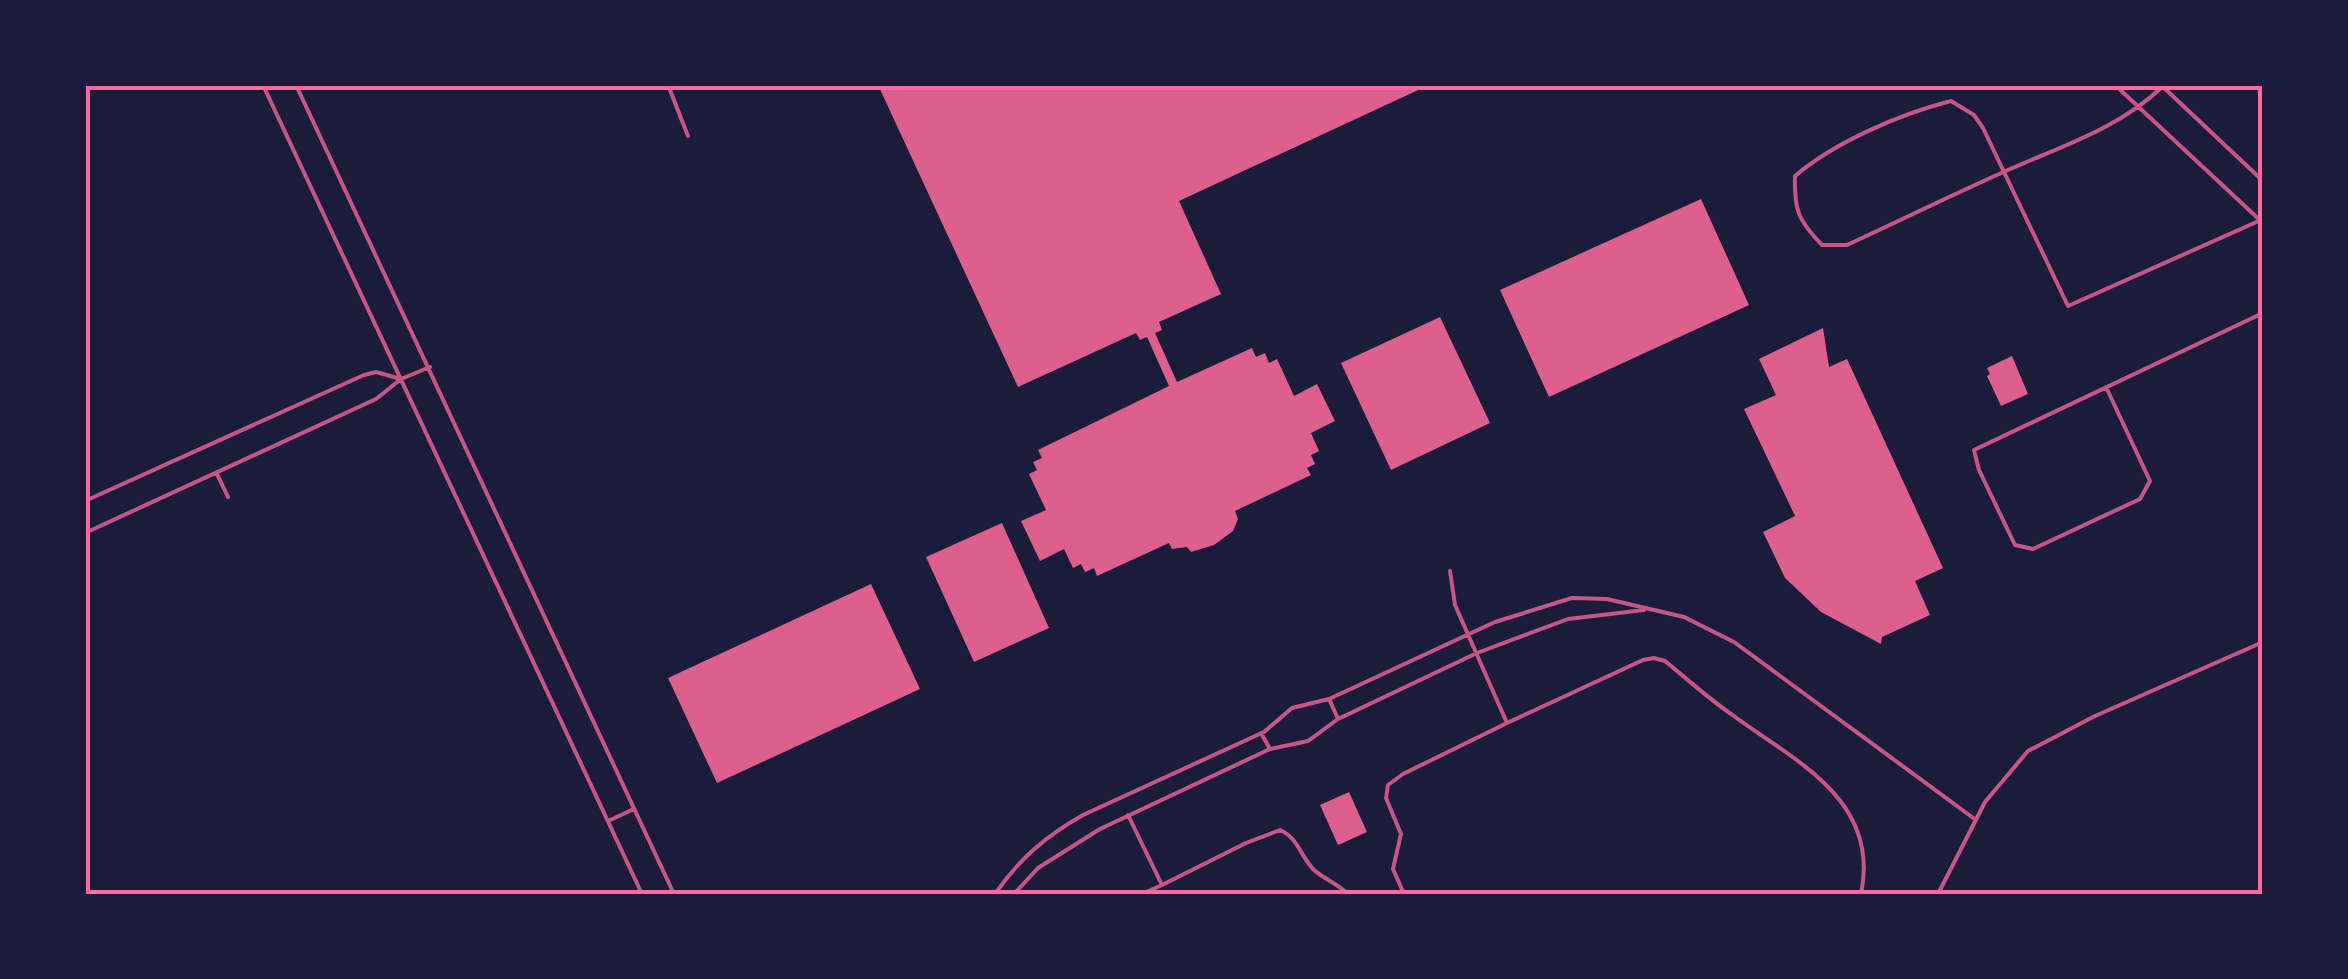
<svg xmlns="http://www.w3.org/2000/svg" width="2348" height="979" font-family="'Nunito Sans',sans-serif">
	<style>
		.building { fill: #dd5f8e }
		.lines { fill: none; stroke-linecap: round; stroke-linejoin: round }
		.service { stroke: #c65784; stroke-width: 4 }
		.neatline { fill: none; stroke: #ff6b9d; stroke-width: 4 }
	</style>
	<rect width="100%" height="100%" fill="#1b1b3a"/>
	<path class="building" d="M 878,85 L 1429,85 L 1179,201 L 1221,294 L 1159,322 L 1162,330 L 1155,333 L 1177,382 L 1252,348 L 1256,357 L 1265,353 L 1269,363 L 1277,359 L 1294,396 L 1317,384 L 1335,421 L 1311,433 L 1319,451 L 1311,455 L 1315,464 L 1307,468 L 1311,475 L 1235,511 L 1238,519 L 1233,531 L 1214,545 L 1191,552 L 1187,547 L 1172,549 L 1169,543 L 1097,576 L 1094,568 L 1085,572 L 1081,564 L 1073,568 L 1064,549 L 1040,561 L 1021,521 L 1046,510 L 1029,474 L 1037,470 L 1033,462 L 1042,458 L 1038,450 L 1169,386 L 1147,337 L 1140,340 L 1136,333 L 1018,387 Z
		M 1701,199 L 1749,305 L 1549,397 L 1500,290 Z
		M 1440,317 L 1490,423 L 1391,470 L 1341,363 Z
		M 1823,328 L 1829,367 L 1847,359 L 1943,568 L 1915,581 L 1930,615 L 1882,637 L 1881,644 L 1821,612 L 1785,578 L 1763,532 L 1795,516 L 1744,409 L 1776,395 L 1759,359 Z
		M 2012,356 L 2028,394 L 2001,406 L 1987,376 L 1990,374 L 1987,368 Z
		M 1002,523 L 1049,628 L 974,662 L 926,557 Z
		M 871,584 L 920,689 L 717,783 L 668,678 Z
		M 1349,792 L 1367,832 L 1338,845 L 1320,805 Z"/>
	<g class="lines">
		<path class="service" d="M 263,85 L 642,894
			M 296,85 L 674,894
			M 668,85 L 688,136
			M 2115,85 L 2263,223
			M 2161,85 L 2263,181
			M 2163,86 C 2120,128 2062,146 2008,170 C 1954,194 1901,220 1847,245 L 1822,245 C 1798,220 1794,210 1795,176 C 1835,142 1900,114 1951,101 L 1974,115 L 1983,128 L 2068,306 L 2261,220
			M 2106,387 L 2150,481 L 2140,499 L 2033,549 L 2015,545 L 1979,470 L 1974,450 L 2263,313
			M 217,474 L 228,497
			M 85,501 L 364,375 L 376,372 L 401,379
			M 85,533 L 376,399 L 401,379 L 430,367
			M 1450,571 L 1455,605 L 1507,723 L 1643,660 L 1654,658 L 1665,661 C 1687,679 1708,698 1731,714 C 1793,760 1881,799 1861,894
			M 1330,701 L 1338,719
			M 1261,733 L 1270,749
			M 1128,815 L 1162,885 L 1142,894
			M 608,821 L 634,809
			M 1162,885 L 1246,843 L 1280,830 C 1298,838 1300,855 1313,869 C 1322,878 1337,883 1348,894
			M 995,894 C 1019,859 1046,836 1083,815 L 1264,732 L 1292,708 L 1329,699 L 1495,622 L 1572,598 L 1607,599 L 1684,617 L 1734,642 L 1976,820
			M 1014,894 L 1038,868 L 1100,829 L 1270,749 L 1308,741 L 1338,719 L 1477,653 L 1568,619 L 1644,610
			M 1404,894 L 1393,869 L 1401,834 L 1386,798 L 1388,785 L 1403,774 L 1507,723
			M 1938,894 L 1985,802 L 2028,751 L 2095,716 L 2263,642"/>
	</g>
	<rect width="2348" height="979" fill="none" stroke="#1b1b3a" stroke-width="175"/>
	<rect x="88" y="88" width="2172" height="804" class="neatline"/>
</svg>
